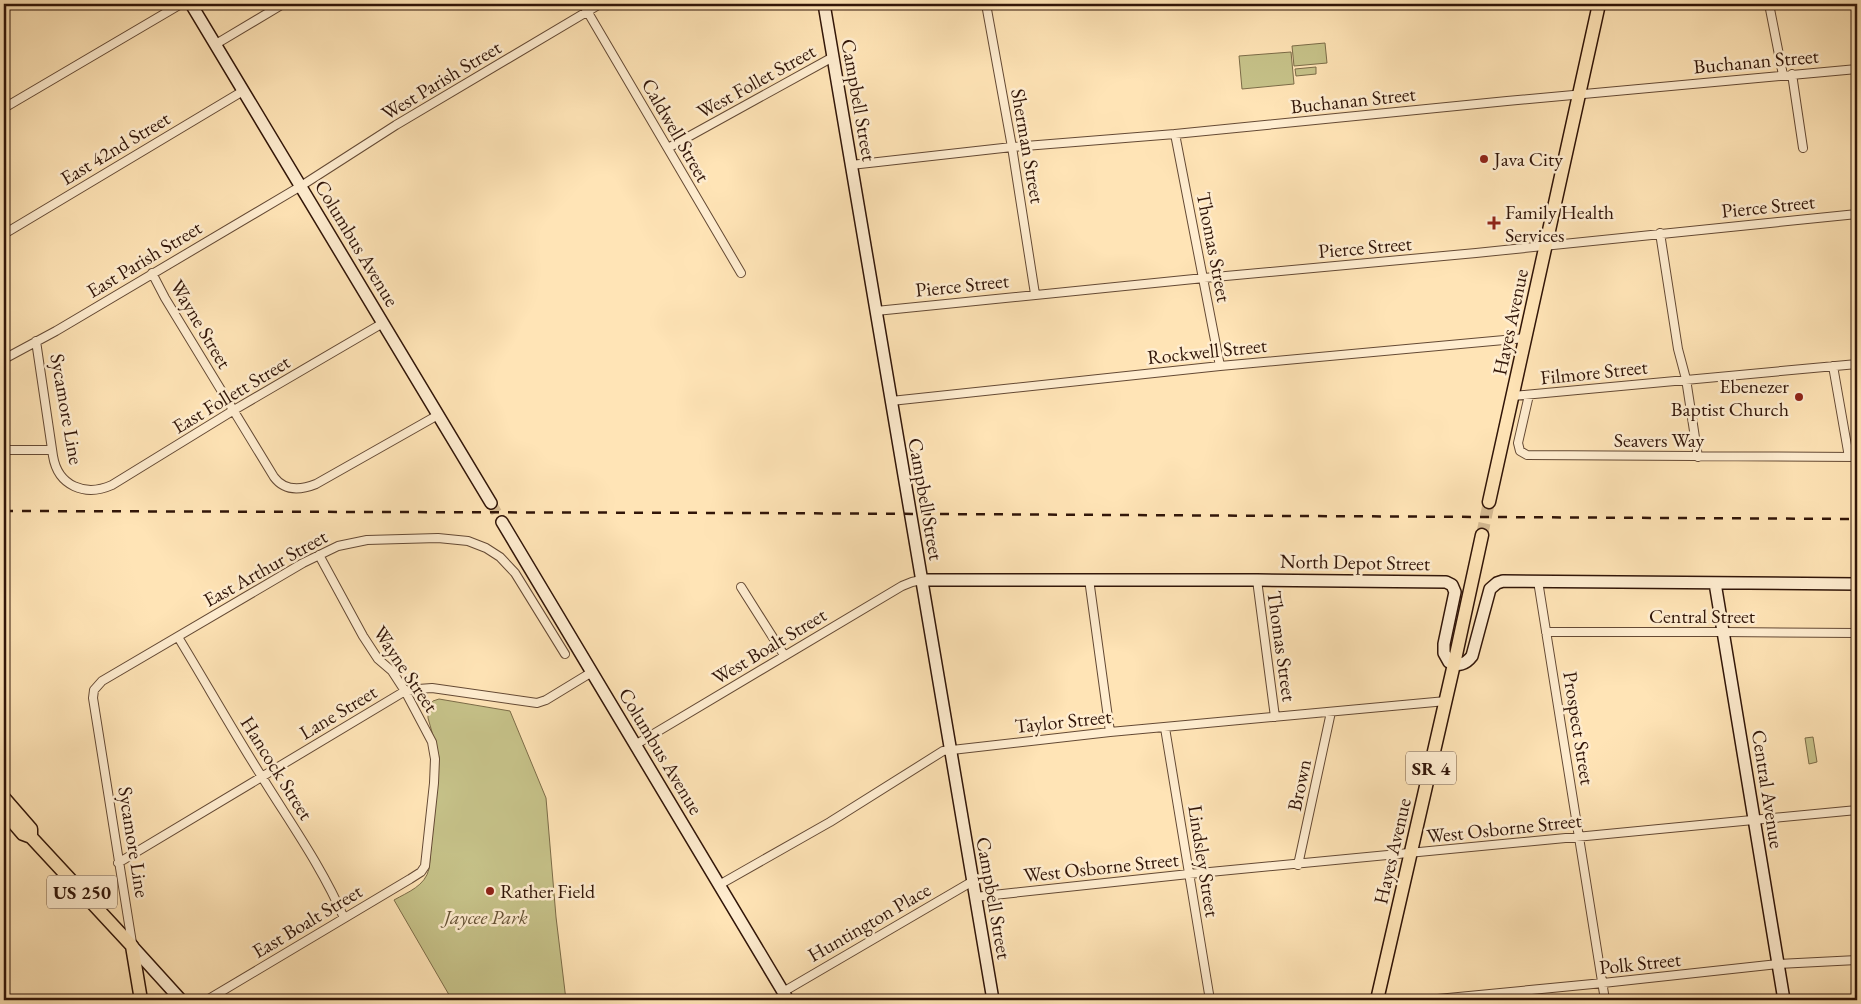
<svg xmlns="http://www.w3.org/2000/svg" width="1861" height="1004" font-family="'EB Garamond',serif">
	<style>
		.green { fill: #c6c289; stroke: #7c6c48 }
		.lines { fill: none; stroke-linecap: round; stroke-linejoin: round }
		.secondary-tunnel { stroke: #d6bb93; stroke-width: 11; stroke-dasharray: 11 5.5; stroke-linecap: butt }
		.primary-tunnel { stroke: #d6bb93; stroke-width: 12; stroke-dasharray: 12 6; stroke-linecap: butt }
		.street-casing { stroke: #644934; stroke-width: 10 }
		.secondary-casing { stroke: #311508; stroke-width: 14 }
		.primary-casing { stroke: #311508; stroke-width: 15 }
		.street { stroke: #ffedd0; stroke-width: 8 }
		.secondary { stroke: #ffedd0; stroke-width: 11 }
		.primary { stroke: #ffe4b6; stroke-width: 12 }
		.rail { stroke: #311508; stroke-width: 2.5; stroke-dasharray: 9 9; stroke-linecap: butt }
		.poi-dot { fill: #8f2418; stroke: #ffedd0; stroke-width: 2 }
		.labels { text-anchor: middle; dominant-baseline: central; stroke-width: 5; stroke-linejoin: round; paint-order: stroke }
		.shield { fill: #ffedd0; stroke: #6f5644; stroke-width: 1 }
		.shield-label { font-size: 19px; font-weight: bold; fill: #311508 }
		.street-label { font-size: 20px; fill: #311508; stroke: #ffedd0 }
		.poi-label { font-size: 20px; fill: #311508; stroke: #ffedd0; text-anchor: start }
		.park-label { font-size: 20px; font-style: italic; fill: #655235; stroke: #ffedd0 }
	</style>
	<rect width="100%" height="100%" fill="#ffe4b6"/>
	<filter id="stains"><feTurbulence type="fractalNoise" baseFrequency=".004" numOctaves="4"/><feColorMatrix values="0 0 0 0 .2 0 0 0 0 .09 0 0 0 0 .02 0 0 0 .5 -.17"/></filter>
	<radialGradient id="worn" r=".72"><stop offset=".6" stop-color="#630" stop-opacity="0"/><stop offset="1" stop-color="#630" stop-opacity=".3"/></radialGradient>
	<path class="green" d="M 1325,43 L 1327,63 L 1294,66 L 1292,46 Z
		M 1291,52 L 1294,84 L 1242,89 L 1239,56 Z
		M 1316,67 L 1316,74 L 1296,76 L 1295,69 Z
		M 439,699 L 510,711 L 546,798 L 556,917 L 566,1000 L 452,1000 L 394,900 C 408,892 425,886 429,869 L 439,757 L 428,718 L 428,706 L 433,701 Z
		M 1813,737 L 1817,762 L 1809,764 L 1805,738 Z"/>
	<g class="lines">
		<path class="secondary-tunnel" d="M 491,503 L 502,522"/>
		<path class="primary-tunnel" d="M 1482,535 L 1489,502"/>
		<g class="street-casing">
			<path id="street" d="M 583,4 L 741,273
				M 986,4 L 1012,147 L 1035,294
				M 1769,4 L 1783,75
				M 216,44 L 283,4
				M 1792,74 L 1803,148
				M 4,108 L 181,4
				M 1175,134 L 1220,366
				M 668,148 L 833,57
				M 851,165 L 1012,147 L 1175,134 L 1507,101 L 1857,69
				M 1660,233 L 1678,349 L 1686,379 L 1698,457
				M 4,234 L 243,91
				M 152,273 L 165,298 L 274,477 C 285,492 301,490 316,484 L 438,415
				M 876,311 L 1204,278 L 1476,253 L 1857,214
				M 36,341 L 53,456 C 58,486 85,497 112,485 L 234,410 L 383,323
				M 4,359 L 56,331 L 301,186 L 396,125 L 600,4
				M 1833,366 L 1849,457
				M 1529,395 L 1518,443 L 1520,451 L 1527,455 L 1857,457
				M 1513,396 L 1857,364
				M 891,401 L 1220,366 L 1526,338
				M 4,450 L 52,450
				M 1089,579 L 1110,732
				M 1257,580 L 1275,717
				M 1538,581 L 1605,1000
				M 741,587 L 784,655
				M 1546,632 L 1723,632 L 1857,633
				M 178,637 C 206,683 233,731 262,777 C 291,824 322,867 344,918
				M 1165,728 L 1210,1000
				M 635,745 L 902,586 L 912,582 L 921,580
				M 118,863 L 405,691 L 418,689 L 432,688 L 537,703 L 546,700 L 592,672
				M 1298,865 L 1331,712
				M 719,885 L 830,822 L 943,751 L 1110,732 L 1446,701
				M 975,897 L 1189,874 L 1857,810
				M 132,943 L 93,698 L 94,690 L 102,681 L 303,563 L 338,546 L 367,540 L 438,538 L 468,541 L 486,548 L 500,557 L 515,573 L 565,654
				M 783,992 L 973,881
				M 207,1000 L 410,879 L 421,872 L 425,866 L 434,783 L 435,759 L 432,742 L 405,691 L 392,671 L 378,659 L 363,636 L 319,555
				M 1427,1000 L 1603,983 L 1778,964 L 1857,960"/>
		</g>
		<g class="secondary-casing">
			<path id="secondary" d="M 191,4 L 491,503
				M 824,4 L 993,1000
				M 502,522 L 788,1000
				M 921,580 L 1257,580 L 1446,582 L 1452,585 L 1455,592 L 1444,644 L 1444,653 L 1449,662 C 1458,667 1466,664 1472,656 L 1490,589 L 1497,583 L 1503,581 L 1857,584
				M 1715,583 L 1784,1000
				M 132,946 L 181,1000"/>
		</g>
		<g class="primary-casing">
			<path id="primary" d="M 1489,502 L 1599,4
				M 4,798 L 31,829 L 31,837
				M 4,812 L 23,834 L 31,837 L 132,946 L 141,1000
				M 1377,1000 L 1454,664 L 1482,535"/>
		</g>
		<use href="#street" class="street"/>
		<use href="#secondary" class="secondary"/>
		<use href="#primary" class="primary"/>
		<path class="rail" d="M 4,511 L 750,513 L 1857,519"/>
	</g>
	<g class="poi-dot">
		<circle cx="1484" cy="159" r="5"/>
		<path d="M1491.5 215.5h5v5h5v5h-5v5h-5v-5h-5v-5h5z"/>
		<circle cx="1799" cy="397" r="5"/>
		<circle cx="490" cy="891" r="5"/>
	</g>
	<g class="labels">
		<g class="shield">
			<rect x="1406" y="751.5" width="50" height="33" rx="4"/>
			<rect x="47" y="875.5" width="70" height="33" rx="4"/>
		</g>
		<g class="shield-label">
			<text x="1431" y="768">SR 4</text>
			<text x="82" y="892">US 250</text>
		</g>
		<g class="street-label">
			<text transform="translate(1756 61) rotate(-5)">Buchanan Street</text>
			<text transform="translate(441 80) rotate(-31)">West Parish Street</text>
			<text transform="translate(756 81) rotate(-29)">West Follet Street</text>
			<text transform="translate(859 100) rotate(80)">Campbell Street</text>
			<text transform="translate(1353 100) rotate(-6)">Buchanan Street</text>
			<text transform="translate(676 130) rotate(60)">Caldwell Street</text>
			<text transform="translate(1028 146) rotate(80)">Sherman Street</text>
			<text transform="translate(115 148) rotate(-31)">East 42nd Street</text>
			<text transform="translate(1768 206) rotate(-6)">Pierce Street</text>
			<text transform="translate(357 243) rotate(59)">Columbus Avenue</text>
			<text transform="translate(1214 247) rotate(79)">Thomas Street</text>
			<text transform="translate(1365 247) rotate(-5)">Pierce Street</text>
			<text transform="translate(144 259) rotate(-31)">East Parish Street</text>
			<text transform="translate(962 285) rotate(-6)">Pierce Street</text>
			<text transform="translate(1510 322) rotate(-78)">Hayes Avenue</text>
			<text transform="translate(201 324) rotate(59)">Wayne Street</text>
			<text transform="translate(1207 351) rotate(-6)">Rockwell Street</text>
			<text transform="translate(1594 372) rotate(-6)">Filmore Street</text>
			<text transform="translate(231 394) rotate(-31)">East Follett Street</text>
			<text transform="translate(67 409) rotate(80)">Sycamore Line</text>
			<text x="1659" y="440">Seavers Way</text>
			<text transform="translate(926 499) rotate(80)">Campbell Street</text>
			<text transform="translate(1355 562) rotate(1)">North Depot Street</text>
			<text transform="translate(265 568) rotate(-29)">East Arthur Street</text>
			<text x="1702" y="616">Central Street</text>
			<text transform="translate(769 646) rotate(-31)">West Boalt Street</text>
			<text transform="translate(1282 646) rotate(82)">Thomas Street</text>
			<text transform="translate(406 669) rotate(56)">Wayne Street</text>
			<text transform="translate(338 712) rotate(-31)">Lane Street</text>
			<text transform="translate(1063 721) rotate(-6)">Taylor Street</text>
			<text transform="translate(1579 728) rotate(81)">Prospect Street</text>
			<text transform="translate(661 751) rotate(59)">Columbus Avenue</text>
			<text transform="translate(277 768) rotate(58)">Hancock Street</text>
			<text transform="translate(1299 785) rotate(-78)">Brown</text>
			<text transform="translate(1768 789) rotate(81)">Central Avenue</text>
			<text transform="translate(1504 828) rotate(-6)">West Osborne Street</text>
			<text transform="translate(134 842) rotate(81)">Sycamore Line</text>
			<text transform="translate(1392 851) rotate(-77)">Hayes Avenue</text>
			<text transform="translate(1204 861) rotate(81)">Lindsley Street</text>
			<text transform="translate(1101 867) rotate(-6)">West Osborne Street</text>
			<text transform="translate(994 898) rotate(80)">Campbell Street</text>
			<text transform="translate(307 921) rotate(-31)">East Boalt Street</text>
			<text transform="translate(869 922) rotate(-30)">Huntington Place</text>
			<text transform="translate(1640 963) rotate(-6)">Polk Street</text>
		</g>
		<g class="poi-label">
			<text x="1494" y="159">Java City</text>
			<text x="1505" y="212">Family Health<tspan x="1505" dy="23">Services</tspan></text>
			<text x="1789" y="386" text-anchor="end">Ebenezer<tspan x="1789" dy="23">Baptist Church</tspan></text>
			<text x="500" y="891">Rather Field</text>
		</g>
		<g class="park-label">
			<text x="486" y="917">Jaycee Park</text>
		</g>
	</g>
	<rect width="1861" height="1004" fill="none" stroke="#ffe4b6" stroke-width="20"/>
	<rect x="5" y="5" width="1851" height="994" fill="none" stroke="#311508" stroke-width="2.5"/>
	<rect x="10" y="10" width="1841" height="984" fill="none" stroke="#311508"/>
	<rect width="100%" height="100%" filter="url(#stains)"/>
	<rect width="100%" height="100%" fill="url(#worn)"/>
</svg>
